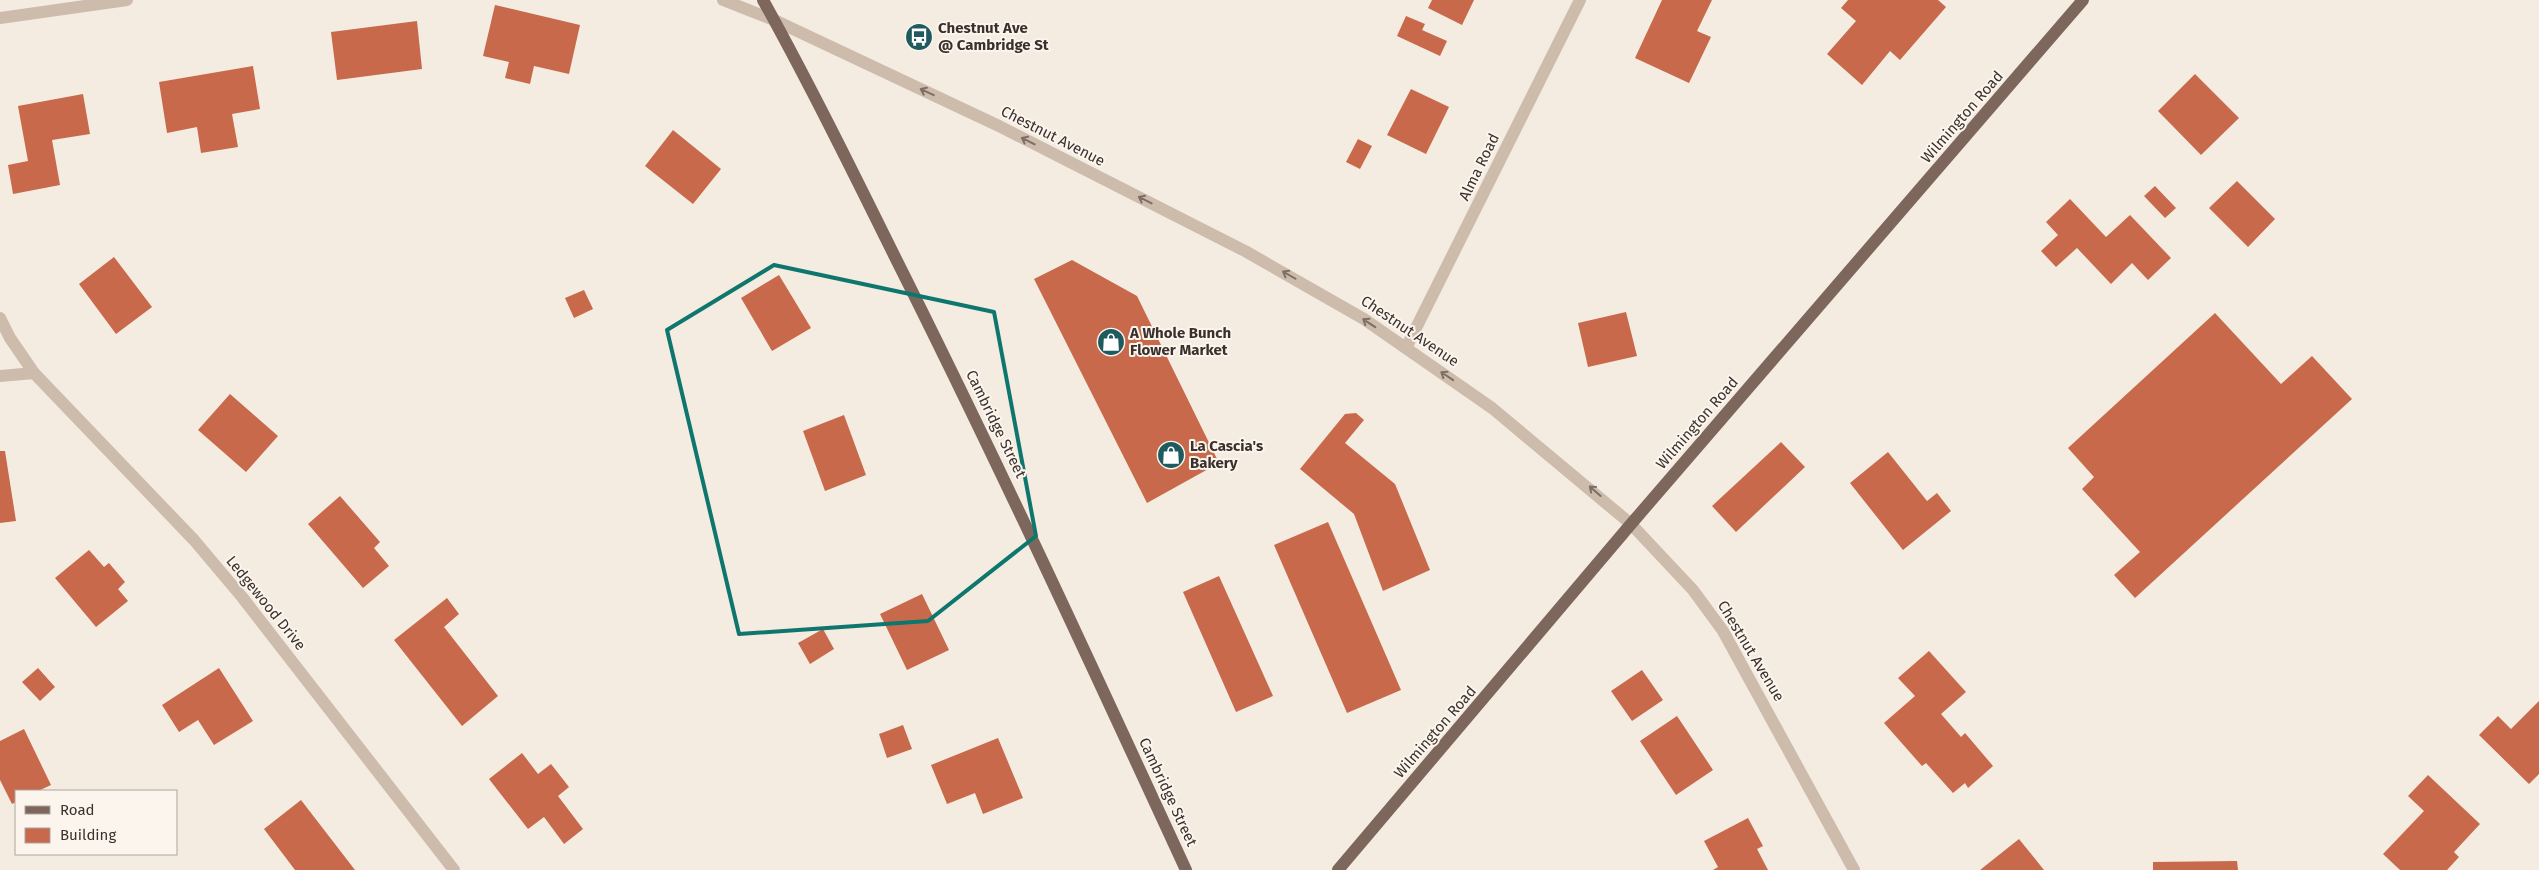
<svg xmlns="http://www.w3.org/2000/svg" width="2539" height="870" font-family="'Fira Sans',sans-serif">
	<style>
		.building { fill: #c8694b }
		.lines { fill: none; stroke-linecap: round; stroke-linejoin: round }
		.minor { stroke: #cdbbac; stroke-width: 12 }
		.major { stroke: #7d675c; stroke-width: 12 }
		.oneway { stroke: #7d6f65 }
		.marked { fill: none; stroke: #0f766e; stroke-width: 4; stroke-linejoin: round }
		.labels { text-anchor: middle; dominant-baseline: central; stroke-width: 4; stroke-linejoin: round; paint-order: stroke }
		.poi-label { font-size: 15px; font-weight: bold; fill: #3b302b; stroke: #fbf5ee; text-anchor: start }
		.street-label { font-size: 15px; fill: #3b302b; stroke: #fbf5ee }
	</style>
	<rect width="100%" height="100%" fill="#f4ebe1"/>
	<path class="building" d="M 1432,0 L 1474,0 L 1462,25 L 1428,8 Z
		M 1662,0 L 1712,0 L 1697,31 L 1711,37 L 1689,83 L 1635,58 Z
		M 1848,0 L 1938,0 L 1946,7 L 1900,60 L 1890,51 L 1862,85 L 1827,54 L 1856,21 L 1841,8 Z
		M 495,5 L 580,25 L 569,74 L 534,66 L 530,84 L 505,78 L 509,62 L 483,56 Z
		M 1406,16 L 1425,24 L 1422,30 L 1447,41 L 1440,56 L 1397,36 Z
		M 417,21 L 422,69 L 337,80 L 331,32 Z
		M 253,66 L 260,109 L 232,114 L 238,147 L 201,153 L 197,127 L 167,133 L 159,82 Z
		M 2195,74 L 2239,118 L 2201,155 L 2158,111 Z
		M 1411,89 L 1449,107 L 1426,154 L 1387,135 Z
		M 83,94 L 90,134 L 52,140 L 60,185 L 13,194 L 8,165 L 28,161 L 18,106 Z
		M 673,130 L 721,169 L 693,204 L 645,166 Z
		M 1358,139 L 1372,146 L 1360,169 L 1346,162 Z
		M 2237,181 L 2275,219 L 2248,247 L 2209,208 Z
		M 2155,186 L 2176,208 L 2165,218 L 2144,196 Z
		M 2070,199 L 2106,237 L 2130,215 L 2171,258 L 2148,280 L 2132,263 L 2111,284 L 2077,248 L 2056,267 L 2041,251 L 2058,235 L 2046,222 Z
		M 114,257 L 152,307 L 116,334 L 79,284 Z
		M 1072,260 L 1137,296 L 1219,463 L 1147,503 L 1034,279 Z
		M 779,275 L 811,328 L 772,351 L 741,298 Z
		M 584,290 L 593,309 L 574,318 L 565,298 Z
		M 1626,312 L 1637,356 L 1588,367 L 1578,323 Z
		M 2215,313 L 2281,384 L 2312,356 L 2352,399 L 2135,598 L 2114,575 L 2140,552 L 2082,489 L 2094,477 L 2068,448 Z
		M 230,394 L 278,436 L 246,472 L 198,430 Z
		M 1356,413 L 1364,420 L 1345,443 L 1395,484 L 1430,570 L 1383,591 L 1354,514 L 1300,469 L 1345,414 Z
		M 844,415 L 866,475 L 825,491 L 803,431 Z
		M 1781,442 L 1805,467 L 1736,532 L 1712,506 Z
		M 0,451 L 5,451 L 16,521 L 0,523 Z
		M 1888,452 L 1927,501 L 1937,493 L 1951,511 L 1903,550 L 1850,483 Z
		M 340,496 L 380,542 L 374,548 L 389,566 L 363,588 L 308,524 Z
		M 1328,522 L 1401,690 L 1347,713 L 1274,545 Z
		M 89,550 L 104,567 L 109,563 L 125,582 L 118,589 L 128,601 L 96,627 L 55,578 Z
		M 1219,576 L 1273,696 L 1236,712 L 1183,592 Z
		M 922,594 L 949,650 L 907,670 L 880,614 Z
		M 447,598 L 459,614 L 444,627 L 498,696 L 462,726 L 394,640 Z
		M 823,629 L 834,649 L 810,664 L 798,643 Z
		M 1929,651 L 1966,692 L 1941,714 L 1961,737 L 1965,733 L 1993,766 L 1968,788 L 1965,783 L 1953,793 L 1926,763 L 1922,766 L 1884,723 L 1915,696 L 1898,678 Z
		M 38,668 L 55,687 L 40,701 L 22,682 Z
		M 219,668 L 253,721 L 214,745 L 198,720 L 179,732 L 162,705 Z
		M 1642,670 L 1663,700 L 1632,721 L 1611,691 Z
		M 2539,701 L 2539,774 L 2529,784 L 2479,735 L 2498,716 L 2511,729 Z
		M 1677,716 L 1713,770 L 1676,795 L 1640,741 Z
		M 903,725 L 912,749 L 887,758 L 879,734 Z
		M 24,729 L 51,785 L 38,791 L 16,791 L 16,802 L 12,804 L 0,780 L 0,741 Z
		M 998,738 L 1023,798 L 983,814 L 975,793 L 947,804 L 931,765 Z
		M 522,753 L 538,774 L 551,764 L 569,787 L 558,796 L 583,829 L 564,844 L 544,817 L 528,829 L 489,779 Z
		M 2428,775 L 2480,824 L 2454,852 L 2459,857 L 2447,870 L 2400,870 L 2383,854 L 2424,811 L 2408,796 Z
		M 301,800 L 355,870 L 295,870 L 264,829 Z
		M 1748,818 L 1763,846 L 1757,849 L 1768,870 L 1713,870 L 1718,867 L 1704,841 Z
		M 2019,839 L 2044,870 L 1980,870 Z
		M 2237,861 L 2238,870 L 2153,870 L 2153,862 Z"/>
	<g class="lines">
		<path class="minor" d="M 723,0 L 774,20 L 999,126 L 1245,251 L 1364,319 L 1492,408 L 1631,524 L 1693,590 L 1723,631 L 1854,870
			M 0,18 L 127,0
			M 0,318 L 10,338 L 34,373 L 0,376
			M 1406,348 L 1580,0
			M 34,373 L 194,540 L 242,597 L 454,870"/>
		<path class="major" d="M 763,0 C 809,83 852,170 894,255 C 996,458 1091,664 1186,870
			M 1338,870 L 1631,524 L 2083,0"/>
	</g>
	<defs><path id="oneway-shaft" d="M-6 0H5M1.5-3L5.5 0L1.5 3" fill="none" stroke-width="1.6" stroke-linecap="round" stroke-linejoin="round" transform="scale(1.25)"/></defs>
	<g class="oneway">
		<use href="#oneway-shaft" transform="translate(927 92) rotate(-155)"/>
		<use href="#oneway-shaft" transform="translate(1028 141) rotate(-153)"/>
		<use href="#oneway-shaft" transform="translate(1145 200) rotate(-153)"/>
		<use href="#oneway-shaft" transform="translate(1289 275) rotate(-150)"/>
		<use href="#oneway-shaft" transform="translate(1369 323) rotate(-147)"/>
		<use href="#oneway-shaft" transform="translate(1447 376) rotate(-146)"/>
		<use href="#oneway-shaft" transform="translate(1595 491) rotate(-139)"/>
	</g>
	<path class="marked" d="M 774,265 L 994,312 L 1036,536 L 928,621 L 739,634 L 667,330 Z"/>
	<defs>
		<g id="bus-disc" transform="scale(1.4375)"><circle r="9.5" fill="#1f5a5e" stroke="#fbf5ee"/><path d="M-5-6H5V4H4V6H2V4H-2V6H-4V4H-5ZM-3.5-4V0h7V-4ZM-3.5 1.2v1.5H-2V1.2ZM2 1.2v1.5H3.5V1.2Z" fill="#fff"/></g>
		<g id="shop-disc" transform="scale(1.4375)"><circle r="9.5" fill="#1f5a5e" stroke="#fbf5ee"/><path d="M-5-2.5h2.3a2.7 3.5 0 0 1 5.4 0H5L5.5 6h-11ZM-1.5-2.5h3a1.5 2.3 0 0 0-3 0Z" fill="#fff"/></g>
	</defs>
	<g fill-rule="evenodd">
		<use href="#bus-disc" x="919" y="37"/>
		<use href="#shop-disc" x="1111" y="342"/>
		<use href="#shop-disc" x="1171" y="455"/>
	</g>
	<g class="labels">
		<g class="poi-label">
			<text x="938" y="28">Chestnut Ave<tspan x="938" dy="17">@ Cambridge St</tspan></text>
			<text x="1130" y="333">A Whole Bunch<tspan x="1130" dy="17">Flower Market</tspan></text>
			<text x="1190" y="446">La Cascia's<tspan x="1190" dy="17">Bakery</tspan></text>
		</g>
		<g class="street-label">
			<text transform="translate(1962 117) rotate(-49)">Wilmington Road</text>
			<text transform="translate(1053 136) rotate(27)">Chestnut Avenue</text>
			<text transform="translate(1479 167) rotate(-64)">Alma Road</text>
			<text transform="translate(1410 331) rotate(34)">Chestnut Avenue</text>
			<text transform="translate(1697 423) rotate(-49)">Wilmington Road</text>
			<text transform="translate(996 424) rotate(64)">Cambridge Street</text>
			<text transform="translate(266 603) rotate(51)">Ledgewood Drive</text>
			<text transform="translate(1751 651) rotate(59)">Chestnut Avenue</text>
			<text transform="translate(1435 732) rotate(-49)">Wilmington Road</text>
			<text transform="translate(1168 792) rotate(65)">Cambridge Street</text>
		</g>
	</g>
	<rect x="15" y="790" width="162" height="65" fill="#fbf5ee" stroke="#aea6a0"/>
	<rect x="25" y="806" width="25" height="8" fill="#7d675c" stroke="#aea6a0"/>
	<text x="60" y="815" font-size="15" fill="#3b302b">Road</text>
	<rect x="25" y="828" width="25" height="15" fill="#c8694b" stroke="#aea6a0"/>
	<text x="60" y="840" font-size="15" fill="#3b302b">Building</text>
</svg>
